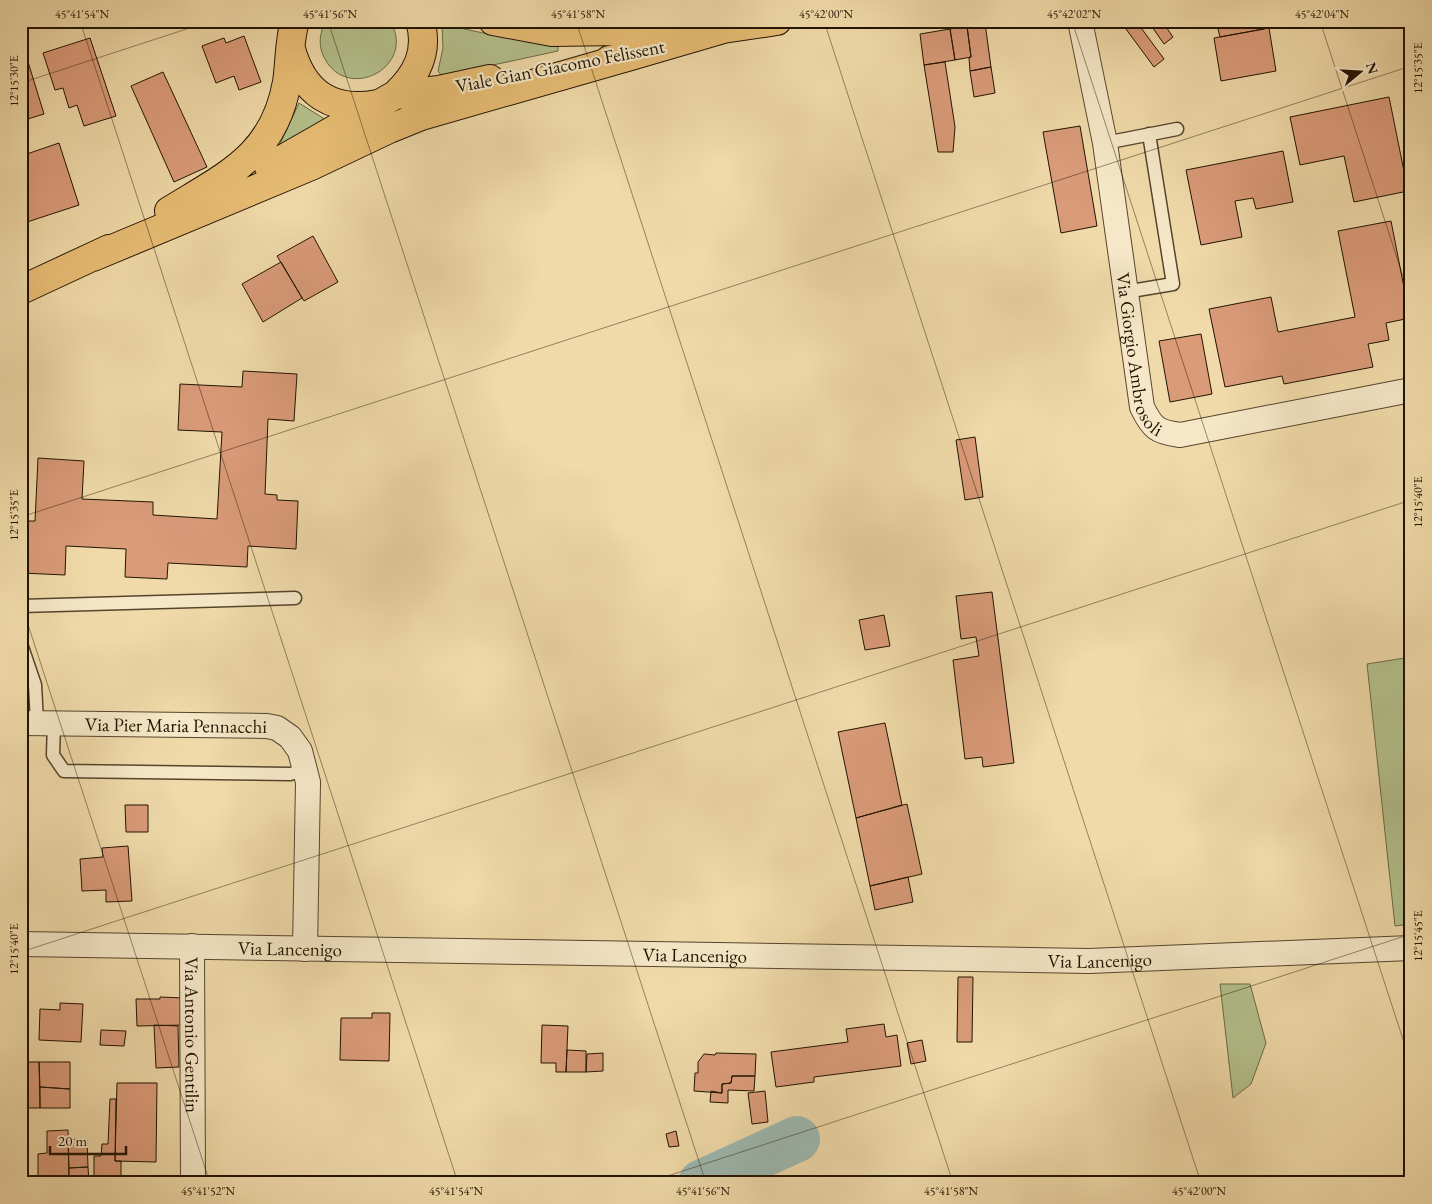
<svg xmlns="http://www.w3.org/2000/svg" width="1432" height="1204" font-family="'EB Garamond',serif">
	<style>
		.green { fill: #b4c18c; stroke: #6a6a47 }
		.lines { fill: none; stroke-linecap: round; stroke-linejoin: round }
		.river { stroke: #9db9b1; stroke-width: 46 }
		.building { fill: #da9b79; stroke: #211302 }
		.service-casing { stroke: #55452c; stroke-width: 15 }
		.minor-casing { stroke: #55452c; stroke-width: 26 }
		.primary-casing { stroke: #211302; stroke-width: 30 }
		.service { stroke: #f5e7c7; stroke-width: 12 }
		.minor { stroke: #f5e7c7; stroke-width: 24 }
		.primary { stroke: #e8bd74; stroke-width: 28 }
		.ticks { fill: none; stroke: #211302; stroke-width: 1; stroke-opacity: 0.45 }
		.labels { text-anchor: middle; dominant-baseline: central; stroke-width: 4.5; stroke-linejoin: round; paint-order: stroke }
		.street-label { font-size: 19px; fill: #211302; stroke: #f5e7c7 }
		.neatline { fill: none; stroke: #211302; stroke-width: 2 }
		.ticks-label { font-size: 12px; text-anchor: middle; fill: #211302 }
	</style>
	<rect width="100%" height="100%" fill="#f0daa9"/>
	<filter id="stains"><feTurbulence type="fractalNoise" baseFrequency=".004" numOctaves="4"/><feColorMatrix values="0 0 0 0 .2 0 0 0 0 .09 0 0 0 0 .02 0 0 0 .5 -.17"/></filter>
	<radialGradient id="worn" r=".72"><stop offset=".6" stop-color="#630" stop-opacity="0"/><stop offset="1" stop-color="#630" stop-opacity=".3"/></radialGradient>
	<path class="green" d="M 326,21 L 390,21 C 418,67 345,105 323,55 C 318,44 320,31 326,21 Z
		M 442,24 L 483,33 L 558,46 L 558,51 L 442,76 L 438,71 L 443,48 Z
		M 299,103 L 326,120 L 281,146 L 280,144 Z
		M 1411,657 L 1411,924 L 1395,926 L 1367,664 Z
		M 1220,984 L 1250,984 L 1266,1043 L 1251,1084 L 1233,1098 Z"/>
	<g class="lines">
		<path class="river" d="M 701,1183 L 797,1139"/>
	</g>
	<path class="building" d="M 1128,21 L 1136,21 L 1164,59 L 1154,67 L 1123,25 Z
		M 1148,21 L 1162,21 L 1173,37 L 1164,44 Z
		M 1216,21 L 1263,21 L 1264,29 L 1220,37 Z
		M 985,23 L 991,67 L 970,71 L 969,58 L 971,57 L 967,26 Z
		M 967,26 L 971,57 L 955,60 L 950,29 Z
		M 1269,28 L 1276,71 L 1221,81 L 1214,38 Z
		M 950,29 L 955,60 L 924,65 L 920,34 Z
		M 244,36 L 261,82 L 239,90 L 234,76 L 216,83 L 202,46 L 224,38 L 226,43 Z
		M 90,38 L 116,116 L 84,126 L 77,105 L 69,108 L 63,88 L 55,90 L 43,53 Z
		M 25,52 L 44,114 L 21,121 L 21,53 Z
		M 945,62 L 955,127 L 953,152 L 938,152 L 924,65 Z
		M 991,67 L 995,93 L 974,97 L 970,71 Z
		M 163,72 L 207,167 L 174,182 L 131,86 Z
		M 1389,97 L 1408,191 L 1354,202 L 1344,156 L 1300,165 L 1290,117 Z
		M 1080,126 L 1097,226 L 1061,233 L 1043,132 Z
		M 59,143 L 79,205 L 21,224 L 21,156 Z
		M 1283,151 L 1293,202 L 1256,209 L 1253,198 L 1235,201 L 1242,237 L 1201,245 L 1186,170 Z
		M 1391,221 L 1410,318 L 1386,323 L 1389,340 L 1368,344 L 1373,367 L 1284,384 L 1282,376 L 1225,387 L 1209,309 L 1271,297 L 1278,332 L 1355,317 L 1338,231 Z
		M 313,236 L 338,282 L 304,301 L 277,256 Z
		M 281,262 L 302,298 L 263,322 L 242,284 Z
		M 1201,334 L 1212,394 L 1170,402 L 1159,341 Z
		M 243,371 L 297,374 L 294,421 L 268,419 L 265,494 L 277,495 L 277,500 L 298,501 L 296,549 L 248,546 L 247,567 L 168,563 L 167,579 L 125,577 L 126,549 L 66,546 L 65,575 L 21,573 L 22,521 L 35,521 L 38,458 L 84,461 L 82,499 L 153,502 L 153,515 L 217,519 L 222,432 L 178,430 L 180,384 L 242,387 Z
		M 975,437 L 983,497 L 965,500 L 956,440 Z
		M 992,592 L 1014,763 L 983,767 L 982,757 L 965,759 L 953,660 L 979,656 L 976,637 L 961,639 L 956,596 Z
		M 884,615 L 890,646 L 865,650 L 859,620 Z
		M 885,723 L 902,805 L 856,818 L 838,732 Z
		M 907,804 L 922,874 L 870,886 L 856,818 Z
		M 125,805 L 148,805 L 148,832 L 126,832 Z
		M 128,846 L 132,901 L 106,902 L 106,890 L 82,891 L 80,859 L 103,857 L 102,848 Z
		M 908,877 L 913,902 L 875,910 L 870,886 Z
		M 958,977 L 973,977 L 972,1042 L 957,1042 Z
		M 160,997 L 183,998 L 184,1025 L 137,1026 L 136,999 L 160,999 Z
		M 60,1003 L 83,1004 L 81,1042 L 39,1040 L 40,1009 L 60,1010 Z
		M 372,1013 L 390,1013 L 389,1061 L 340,1060 L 341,1018 L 372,1018 Z
		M 884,1024 L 886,1037 L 897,1035 L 901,1066 L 814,1077 L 814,1082 L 776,1087 L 771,1052 L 848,1042 L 846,1029 Z
		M 154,1025 L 178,1026 L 179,1067 L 156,1068 Z
		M 542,1025 L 568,1026 L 566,1072 L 556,1072 L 556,1063 L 541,1063 Z
		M 101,1030 L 126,1031 L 124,1046 L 100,1045 Z
		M 922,1040 L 926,1061 L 911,1064 L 907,1043 Z
		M 567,1050 L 586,1051 L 586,1072 L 566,1072 Z
		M 603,1053 L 603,1071 L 586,1072 L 587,1054 Z
		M 716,1053 L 756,1054 L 755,1076 L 732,1076 L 731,1083 L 722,1084 L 722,1093 L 694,1091 L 695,1073 L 698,1073 L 698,1062 L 704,1054 L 715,1055 Z
		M 21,1062 L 39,1062 L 40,1108 L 21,1108 Z
		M 39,1062 L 70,1062 L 70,1089 L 40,1087 Z
		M 732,1076 L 755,1076 L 754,1091 L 728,1090 L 728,1103 L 710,1102 L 711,1091 L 722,1093 L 722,1084 L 731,1083 Z
		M 117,1083 L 157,1083 L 156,1162 L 115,1161 Z
		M 40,1087 L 70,1089 L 70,1108 L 40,1108 Z
		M 765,1091 L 768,1122 L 752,1124 L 748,1093 Z
		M 110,1099 L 116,1099 L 115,1161 L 121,1161 L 121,1183 L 94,1183 L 94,1156 L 101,1156 L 102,1144 L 108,1144 Z
		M 68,1130 L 69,1183 L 38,1183 L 38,1154 L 47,1153 L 47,1131 Z
		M 676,1131 L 679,1146 L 669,1147 L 666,1134 Z
		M 68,1139 L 87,1140 L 88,1167 L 69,1168 Z
		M 88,1167 L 89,1183 L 69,1183 L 69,1168 Z"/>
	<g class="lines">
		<g class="service-casing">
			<path id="service" d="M 1105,143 L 1177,129
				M 1125,292 L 1173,284 L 1149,134
				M 21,606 L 295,598
				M 21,644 L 35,685 L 37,722
				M 54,723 L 53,755 L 64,771 L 290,774 L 306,770"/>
		</g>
		<g class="minor-casing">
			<g id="minor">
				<path id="s1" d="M 1080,21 L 1105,143 L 1142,407 C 1152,428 1157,432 1180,435 L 1411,390"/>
				<path id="s2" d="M 21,723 L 267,726 L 277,728 L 290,737 L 300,751 L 308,782 L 305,949"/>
				<path id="s3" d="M 21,944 L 1089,961 L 1411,948"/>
				<path id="s4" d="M 192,946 L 193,1183"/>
			</g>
		</g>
		<g class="primary-casing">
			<path id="primary" d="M 493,21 L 552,32 L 687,30
				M 291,49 C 303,93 332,113 378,104
				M 609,60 L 627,57 L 723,29 L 777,21
				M 395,95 L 439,90 L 490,79
				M 269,167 L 395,95 C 417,75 429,51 420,21
				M 169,211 C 227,175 274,156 287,82 C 290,62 289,41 295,21
				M 93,257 L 311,166 L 389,129 L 421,116 L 627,57
				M 21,290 L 109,249"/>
		</g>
		<use href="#service" class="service"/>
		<use href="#minor" class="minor"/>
		<use href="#primary" class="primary"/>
	</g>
	<path class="ticks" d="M 80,21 L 458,1183M 328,21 L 706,1183M 576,21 L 953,1183M 824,21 L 1201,1183M 1072,21 L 1411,1064M 1320,21 L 1411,301M 21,83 L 211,21M 21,517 L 1411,66M 21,603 L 210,1183M 21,952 L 1411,500M 646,1183 L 1411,934"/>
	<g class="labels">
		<g class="street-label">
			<text transform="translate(560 66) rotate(-11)">Viale Gian Giacomo Felissent</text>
			<text stroke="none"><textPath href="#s1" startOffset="339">Via Giorgio Ambrosoli</textPath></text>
			<text stroke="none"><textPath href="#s2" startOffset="155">Via Pier Maria Pennacchi</textPath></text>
			<text stroke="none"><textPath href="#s3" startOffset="269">Via Lancenigo</textPath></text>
			<text stroke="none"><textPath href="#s3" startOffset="674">Via Lancenigo</textPath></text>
			<text stroke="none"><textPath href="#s3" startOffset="1079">Via Lancenigo</textPath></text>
			<text stroke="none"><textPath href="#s4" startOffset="89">Via Antonio Gentilin</textPath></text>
		</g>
	</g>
	<rect width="1432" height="1204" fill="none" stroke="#f0daa9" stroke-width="55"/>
	<g transform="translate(1360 72) rotate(72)" stroke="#f5e7c7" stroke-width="4" paint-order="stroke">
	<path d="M0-4L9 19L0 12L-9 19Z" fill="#211302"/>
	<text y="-8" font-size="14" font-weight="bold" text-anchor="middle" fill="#211302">N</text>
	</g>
	<path d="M50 1146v8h76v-8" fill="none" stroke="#211302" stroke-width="2.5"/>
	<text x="58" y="1146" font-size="15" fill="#211302" stroke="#f5e7c7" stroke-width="4" paint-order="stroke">20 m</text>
	<rect x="28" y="28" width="1376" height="1148" class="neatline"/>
	<g class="ticks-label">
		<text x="82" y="18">45°41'54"N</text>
		<text x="330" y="18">45°41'56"N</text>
		<text x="578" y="18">45°41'58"N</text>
		<text x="826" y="18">45°42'00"N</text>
		<text x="1074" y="18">45°42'02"N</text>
		<text x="1322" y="18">45°42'04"N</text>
		<text transform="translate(1418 68) rotate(-90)" y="4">12°15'35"E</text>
		<text transform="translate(14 81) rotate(-90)" y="4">12°15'30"E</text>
		<text transform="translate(1418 502) rotate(-90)" y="4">12°15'40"E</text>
		<text transform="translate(14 515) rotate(-90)" y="4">12°15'35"E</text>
		<text transform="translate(1418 936) rotate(-90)" y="4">12°15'45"E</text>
		<text transform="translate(14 949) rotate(-90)" y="4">12°15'40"E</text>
		<text x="208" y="1195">45°41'52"N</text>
		<text x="456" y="1195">45°41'54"N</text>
		<text x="703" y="1195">45°41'56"N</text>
		<text x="951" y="1195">45°41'58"N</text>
		<text x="1199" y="1195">45°42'00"N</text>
	</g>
	<rect width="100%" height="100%" filter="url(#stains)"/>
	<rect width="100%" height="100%" fill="url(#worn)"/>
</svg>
